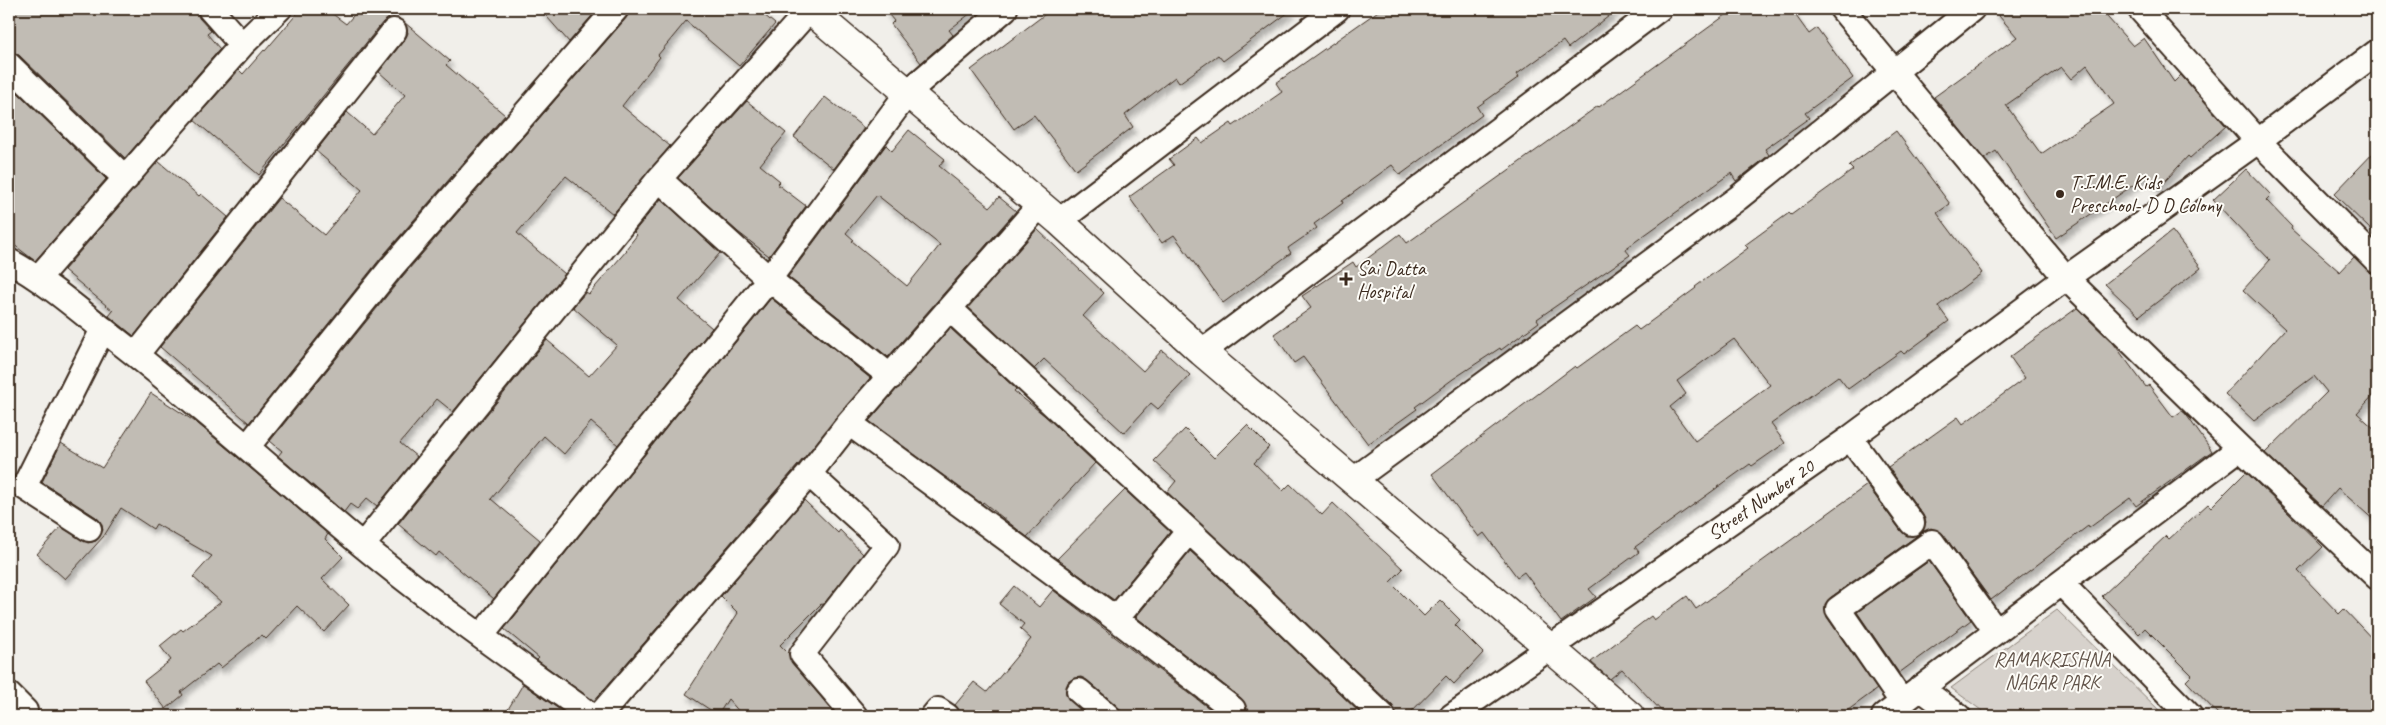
<svg xmlns="http://www.w3.org/2000/svg" width="2386" height="725" font-family="Caveat,sans-serif">
	<style>
		.green { fill: #d7d2cc; stroke: #897e75 }
		.building { fill: #c1bcb4; stroke: #3b2a1e; fill-rule: evenodd; filter: url(#shadow) }
		.lines { fill: none; stroke-linecap: round; stroke-linejoin: round }
		.street-casing { stroke: #3b2a1e; stroke-width: 28 }
		.secondary-casing { stroke: #3b2a1e; stroke-width: 31 }
		.street { stroke: #fdfcf7; stroke-width: 24 }
		.secondary { stroke: #fdfcf7; stroke-width: 28 }
		.poi-dot { fill: #3b2a1e; stroke: #fdfcf7; stroke-width: 2 }
		.labels { text-anchor: middle; dominant-baseline: central; stroke-width: 4; stroke-linejoin: round; paint-order: stroke }
		.poi-label { font-size: 20px; fill: #3b2a1e; stroke: #fdfcf7; text-anchor: start }
		.street-label { font-size: 20px; fill: #3b2a1e; stroke: #fdfcf7 }
		.park-label { font-size: 20px; fill: #62544a; stroke: #fdfcf7 }
	</style>
	<defs>
		<filter id="shadow"><feDropShadow dx="3" dy="5.5" stdDeviation="2.5" flood-color="#0004"/></filter>
	</defs>
	<rect width="100%" height="100%" fill="#f1efea"/>
	<filter id="ink" filterUnits="userSpaceOnUse"><feTurbulence type="fractalNoise" baseFrequency=".02" numOctaves="2"/><feDisplacementMap in="SourceGraphic" scale="10" xChannelSelector="R" yChannelSelector="G"/><feConvolveMatrix kernelMatrix="1 2 1 2 8 2 1 2 1" color-interpolation-filters="sRGB"/></filter>
	<g filter="url(#ink)">
		<path class="green" d="M 2057,610 L 2165,716 L 1989,716 L 1951,688 Z"/>
		<path class="building" d="M 19,9 L 197,9 L 199,18 L 211,31 L 207,34 L 220,49 L 125,158 L 19,55 L 9,52 L 9,18 Z
			M 301,9 L 326,9 L 346,24 L 359,9 L 389,9 L 401,20 L 389,18 L 383,22 L 259,175 L 194,120 L 239,70 L 243,74 L 264,50 L 265,51 Z
			M 540,9 L 598,9 L 569,42 Z
			M 629,9 L 757,9 L 775,24 L 739,66 L 686,21 L 658,55 L 660,57 L 622,106 L 670,146 L 613,214 L 566,176 L 517,233 L 565,274 L 453,412 L 437,399 L 400,443 L 417,457 L 377,506 L 367,498 L 357,509 L 350,504 L 344,512 L 278,456 L 282,451 L 270,441 L 402,277 L 626,18 Z
			M 884,9 L 976,9 L 949,30 L 953,35 L 921,63 L 891,24 L 894,21 Z
			M 1052,9 L 1293,9 L 1223,61 L 1218,55 L 1179,83 L 1175,77 L 1125,115 L 1133,127 L 1076,170 L 1034,115 L 1014,129 L 971,70 Z
			M 1381,9 L 1618,9 L 1568,48 L 1563,41 L 1517,74 L 1519,77 L 1477,107 L 1482,115 L 1400,175 L 1392,165 L 1342,201 L 1343,203 L 1314,224 L 1317,228 L 1288,248 L 1291,253 L 1223,303 L 1174,235 L 1162,243 L 1129,197 L 1174,165 L 1169,159 L 1198,138 L 1202,143 L 1231,123 L 1233,126 L 1282,92 L 1276,83 Z
			M 1734,9 L 1791,9 L 1809,34 L 1817,28 L 1853,78 L 1805,113 L 1809,118 L 1765,149 L 1769,155 L 1749,171 L 1736,181 L 1731,173 L 1625,249 L 1630,255 L 1537,319 L 1539,322 L 1501,350 L 1500,348 L 1453,379 L 1415,407 L 1417,409 L 1368,444 L 1303,357 L 1294,363 L 1274,334 L 1311,308 L 1302,296 L 1353,262 L 1356,267 L 1400,234 L 1407,243 L 1598,106 L 1599,107 Z
			M 1993,9 L 2100,9 L 2133,46 L 2144,38 L 2174,82 L 2181,75 L 2226,126 L 2190,158 L 2188,156 L 2158,189 L 2145,177 L 2056,238 L 1996,151 L 1984,159 L 1934,97 L 2017,37 ZM 2087,65 L 2114,104 L 2041,154 L 2006,105 L 2061,67 L 2071,79 Z
			M 404,22 L 450,61 L 446,65 L 505,115 L 380,259 L 249,423 L 160,347 L 279,198 L 324,235 L 362,190 L 316,151 L 347,112 L 372,134 L 405,95 L 379,72 L 405,39 L 408,33 Z
			M 9,84 L 106,179 L 35,261 L 9,241 Z
			M 825,97 L 864,128 L 834,169 L 794,137 Z
			M 747,101 L 786,133 L 760,165 L 780,181 L 777,184 L 806,206 L 769,256 L 738,232 L 678,178 Z
			M 909,130 L 945,159 L 939,166 L 990,207 L 999,197 L 1016,211 L 888,357 L 788,277 L 886,145 L 892,151 ZM 877,195 L 940,245 L 907,286 L 852,241 L 854,240 L 846,233 Z
			M 1896,131 L 1950,204 L 1937,213 L 1982,273 L 1938,306 L 1949,321 L 1904,354 L 1901,351 L 1848,389 L 1838,376 L 1771,424 L 1785,443 L 1752,466 L 1750,464 L 1635,547 L 1639,552 L 1589,589 L 1596,597 L 1561,622 L 1524,572 L 1517,577 L 1484,533 L 1479,537 L 1432,474 L 1575,366 L 1577,368 L 1635,326 L 1639,330 L 1696,288 L 1695,287 L 1748,248 L 1745,245 L 1789,213 L 1791,215 L 1853,170 L 1849,166 ZM 1734,339 L 1770,385 L 1695,441 L 1670,407 L 1686,394 L 1677,381 Z
			M 2377,149 L 2377,242 L 2372,237 L 2375,234 L 2334,194 Z
			M 158,161 L 199,196 L 201,194 L 228,217 L 134,336 L 109,316 L 113,311 L 64,270 Z
			M 2246,169 L 2271,195 L 2266,200 L 2292,227 L 2291,229 L 2340,272 L 2354,257 L 2368,271 L 2377,274 L 2377,391 L 2357,413 L 2377,431 L 2377,523 L 2338,488 L 2322,506 L 2265,453 L 2327,392 L 2314,376 L 2254,421 L 2225,394 L 2285,329 L 2243,290 L 2270,260 L 2213,200 Z
			M 661,199 L 720,253 L 679,300 L 712,328 L 618,445 L 591,422 L 564,454 L 544,436 L 491,499 L 540,540 L 494,599 L 439,552 L 436,556 L 398,524 L 547,340 L 589,376 L 617,345 L 573,307 L 586,292 L 589,294 L 627,250 L 626,249 L 637,235 L 634,232 Z
			M 1037,229 L 1104,293 L 1083,316 L 1143,371 L 1162,350 L 1190,375 L 1158,409 L 1151,403 L 1124,433 L 1044,359 L 1034,369 L 968,307 Z
			M 2172,231 L 2201,268 L 2139,316 L 2105,284 Z
			M 771,298 L 870,378 L 798,465 L 594,701 L 537,660 L 539,658 L 504,629 Z
			M 2077,308 L 2114,344 L 2146,387 L 2149,385 L 2173,417 L 2182,411 L 2185,413 L 2212,451 L 2136,506 L 2130,498 L 2089,528 L 2088,526 L 1991,600 L 1943,534 L 1931,528 L 1921,533 L 1926,522 L 1923,515 L 1888,467 L 1958,417 L 1963,424 L 2025,378 L 2010,357 Z
			M 950,328 L 1016,389 L 1014,391 L 1049,419 L 1095,463 L 1027,537 L 983,502 L 982,504 L 869,421 Z
			M 151,393 L 197,423 L 328,534 L 325,539 L 343,557 L 322,579 L 349,605 L 324,632 L 297,606 L 266,639 L 262,635 L 221,668 L 217,664 L 181,692 L 183,695 L 166,709 L 144,681 L 171,660 L 160,646 L 181,629 L 183,631 L 221,602 L 193,577 L 212,556 L 156,524 L 153,529 L 121,508 L 104,536 L 65,579 L 37,554 L 61,527 L 88,543 L 96,541 L 103,530 L 101,523 L 96,517 L 42,482 L 61,443 L 102,468 Z
			M 1247,425 L 1269,447 L 1254,463 L 1283,491 L 1290,484 L 1322,515 L 1333,503 L 1403,569 L 1390,582 L 1424,616 L 1440,600 L 1460,620 L 1455,625 L 1483,653 L 1454,684 L 1446,676 L 1407,716 L 1396,716 L 1393,706 L 1167,492 L 1176,481 L 1154,461 L 1185,429 L 1214,458 Z
			M 2246,472 L 2323,547 L 2298,571 L 2339,614 L 2344,609 L 2377,644 L 2377,716 L 2220,716 L 2186,681 L 2192,675 L 2145,628 L 2139,634 L 2102,596 L 2166,536 L 2169,539 L 2208,504 L 2211,507 Z
			M 1867,485 L 1901,531 L 1907,536 L 1918,535 L 1830,598 L 1825,604 L 1827,617 L 1877,689 L 1840,716 L 1666,716 L 1622,669 L 1610,679 L 1591,662 L 1651,616 L 1654,620 L 1687,596 L 1696,609 Z
			M 1125,490 L 1170,532 L 1114,600 L 1057,559 Z
			M 804,500 L 838,533 L 840,530 L 863,554 L 823,605 L 821,604 L 780,645 L 789,654 L 792,663 L 837,716 L 743,716 L 728,699 L 718,715 L 686,694 L 738,613 L 721,596 Z
			M 1190,551 L 1236,593 L 1363,716 L 1257,716 L 1246,707 L 1241,698 L 1136,617 Z
			M 1929,561 L 1971,620 L 1899,673 L 1857,612 Z
			M 1014,586 L 1039,607 L 1053,590 L 1214,712 L 1214,716 L 1121,716 L 1117,706 L 1088,681 L 1081,677 L 1074,678 L 1068,682 L 1066,695 L 1087,716 L 961,716 L 955,705 L 974,682 L 987,692 L 1031,639 L 1020,629 L 1024,624 L 999,604 Z
			M 523,684 L 526,686 L 569,716 L 504,716 Z"/>
		<g class="lines">
			<g class="street-casing">
				<path id="street" d="M 210,9 L 242,45
					M 1842,9 L 2066,278 L 2240,448 L 2377,577
					M 2140,9 L 2258,141 L 2377,261
					M 9,65 L 126,179
					M 659,179 L 769,279 L 891,377
					M 1059,221 L 1337,9
					M 9,261 C 49,283 82,313 118,341 C 202,406 280,477 362,545 C 436,606 515,661 592,716
					M 39,277 L 242,45 L 279,9
					M 950,309 L 1245,583 L 1383,716
					M 1202,352 L 1659,9
					M 136,355 L 394,31
					M 849,423 L 1116,619 L 1233,709 L 1227,716
					M 1850,438 L 1912,523
					M 248,446 L 391,268 L 616,9
					M 809,474 L 887,545 L 802,654 L 855,716
					M 1352,481 L 1738,198 L 1972,9
					M 89,529 L 24,487 L 103,329
					M 363,545 L 659,179 L 810,9
					M 2061,583 L 2190,716
					M 1116,619 L 1188,532
					M 481,636 L 769,279 L 909,91 L 1005,9
					M 1920,688 L 1958,716
					M 1079,691 L 1108,716
					M 9,695 L 25,711
					M 1902,702 L 1838,609 L 1932,542 L 1996,631
					M 599,716 L 809,474 L 849,423 L 1039,206
					M 933,716 L 938,710 L 947,716
					M 1452,716 L 1850,438 L 2066,278 L 2258,141 L 2377,52
					M 1884,716 L 2240,448"/>
			</g>
			<g class="secondary-casing">
				<path id="secondary" d="M 809,9 L 1059,221 L 1202,352 L 1630,716"/>
			</g>
			<use href="#street" class="street"/>
			<use href="#secondary" class="secondary"/>
		</g>
	</g>
	<g class="poi-dot">
		<circle cx="2060" cy="194" r="5"/>
		<path d="M1343.5 271.5h5v5h5v5h-5v5h-5v-5h-5v-5h5z"/>
	</g>
	<g class="labels">
		<g class="poi-label">
			<text x="2070" y="182">T.I.M.E. Kids<tspan x="2070" dy="23">Preschool- D D Colony</tspan></text>
			<text x="1357" y="268">Sai Datta<tspan x="1357" dy="23">Hospital</tspan></text>
		</g>
		<g class="street-label">
			<text transform="translate(1761 500) rotate(-35)">Street Number 20</text>
		</g>
		<g class="park-label">
			<text x="2052" y="659">RAMAKRISHNA<tspan x="2052" dy="23">NAGAR PARK</tspan></text>
		</g>
	</g>
	<rect width="2386" height="725" fill="none" stroke="#fdfcf7" stroke-width="30"/>
	<rect x="15" y="15" width="2356" height="695" fill="none" stroke="#3b2a1e" stroke-width="2" filter="url(#ink)"/>
</svg>
